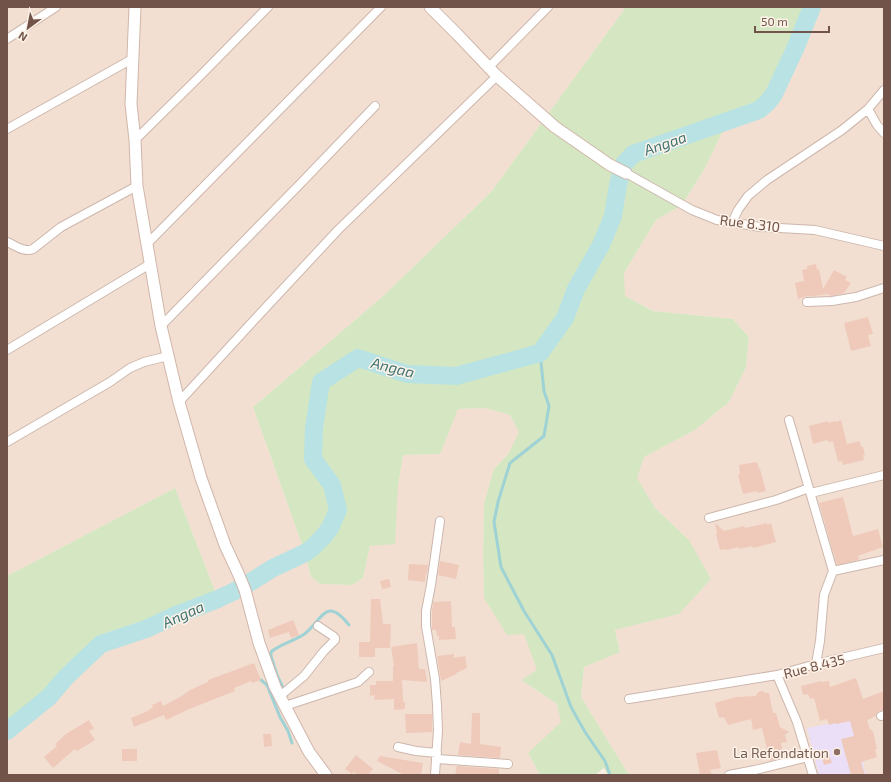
<svg xmlns="http://www.w3.org/2000/svg" width="891" height="782" font-family="'Exo 2',sans-serif">
	<style>
		.residential { fill: #f2dfd1 }
		.education { fill: #ebdff7 }
		.green { fill: #d5e7c2 }
		.lines { fill: none; stroke-linecap: round; stroke-linejoin: round }
		.stream { stroke: #9fd2d4; stroke-width: 3 }
		.river { stroke: #b8e2e3; stroke-width: 18 }
		.building { fill: #efcabb }
		.street-casing { stroke: #cdb7ad; stroke-width: 10 }
		.secondary-casing { stroke: #d0b6aa; stroke-width: 13 }
		.street { stroke: #fff; stroke-width: 8 }
		.secondary { stroke: #fff; stroke-width: 11 }
		.education-dot { fill: #8d6e63; stroke: #fef3e8; stroke-width: 1.5 }
		.labels { text-anchor: middle; dominant-baseline: central; stroke-width: 3; stroke-linejoin: round; paint-order: stroke }
		.street-label { font-size: 14px; fill: #71534a; stroke: #fef3e8 }
		.education-label { font-size: 14px; fill: #785e54; stroke: #fef3e8; text-anchor: end }
		.water-label { font-size: 15px; font-style: italic; fill: #3f7376; stroke: #fef3e8 }
	</style>
	<rect width="100%" height="100%" fill="#fbeee2"/>
	<path class="residential" d="M 7,7 L 626,7 L 491,192 L 381,298 L 253,407 L 305,553 L 311,577 L 320,584 L 352,585 L 363,578 L 370,546 L 398,486 L 403,455 L 440,454 L 457,409 L 485,408 L 510,415 L 520,432 L 509,453 L 494,469 L 484,503 L 483,553 L 484,598 L 524,634 L 538,670 L 521,680 L 557,704 L 562,722 L 528,753 L 540,775 L 7,775 L 7,731 L 49,697 L 66,677 L 101,644 L 146,629 L 176,615 L 218,599 L 175,488 L 7,576 Z
		M 812,7 L 884,7 L 884,775 L 629,775 L 581,697 L 584,667 L 620,651 L 615,630 L 679,614 L 689,540 L 655,508 L 636,478 L 644,457 L 695,430 L 729,402 L 746,366 L 749,337 L 733,319 L 654,311 L 624,296 L 624,273 L 656,220 L 682,205 L 705,168 L 728,120 L 739,118 L 759,110 L 768,102 L 774,94 L 795,49 Z"/>
	<path class="education" d="M 852,719 L 866,775 L 819,775 L 807,728 Z"/>
	<path class="green" d="M 626,7 L 812,7 L 795,49 L 774,94 L 768,102 L 759,110 L 739,118 L 728,120 L 705,168 L 682,205 L 656,220 L 624,273 L 625,296 L 653,311 L 733,319 L 749,337 L 746,367 L 729,402 L 695,430 L 644,457 L 637,478 L 655,508 L 689,540 L 711,579 L 679,614 L 615,630 L 620,652 L 584,667 L 581,697 L 629,775 L 608,775 L 604,768 L 595,775 L 540,775 L 528,753 L 561,722 L 557,704 L 521,680 L 537,670 L 524,634 L 507,635 L 484,598 L 483,553 L 484,503 L 494,469 L 509,453 L 519,432 L 510,415 L 485,408 L 458,409 L 440,454 L 403,455 L 398,486 L 395,544 L 370,546 L 363,578 L 352,585 L 320,584 L 311,577 L 305,553 L 253,407 L 381,298 L 491,192 Z
		M 175,488 L 218,599 L 176,615 L 146,629 L 101,644 L 66,677 L 49,697 L 7,731 L 7,576 Z"/>
	<g class="lines">
		<path class="stream" d="M 540,353 L 544,391 L 549,406 L 544,436 L 510,463 L 498,502 L 494,522 L 501,567 L 524,611 L 552,655 L 571,707 L 585,732 L 605,761 L 610,775
			M 261,680 L 267,685 L 280,717 L 288,731 L 292,743
			M 284,690 L 277,675 L 271,656 L 271,653 L 272,651 C 281,644 293,641 303,635 C 322,622 325,594 349,625"/>
		<path class="river" d="M 7,731 L 49,697 L 66,677 L 101,644 L 146,629 L 176,615 L 218,599 L 241,588 L 273,568 L 305,553 L 312,548 L 323,537 L 330,528 L 338,510 L 332,485 L 313,459 L 314,428 L 321,382 L 358,358 L 407,374 L 456,376 L 540,353 L 565,318 L 576,289 L 601,245 L 613,216 L 618,185 L 624,164 L 633,154 L 759,110 L 768,102 L 774,94 L 795,49 L 812,7"/>
	</g>
	<path class="building" d="M 816,264 L 817,270 L 819,269 L 823,289 L 834,270 L 847,277 L 845,280 L 851,283 L 844,293 L 831,296 L 828,294 L 815,296 L 807,296 L 798,299 L 795,283 L 804,281 L 802,270 L 807,269 L 807,266 Z
		M 868,317 L 873,334 L 868,335 L 871,346 L 851,351 L 844,323 Z
		M 841,420 L 847,444 L 860,441 L 861,447 L 863,447 L 865,455 L 863,455 L 864,460 L 843,465 L 842,461 L 838,462 L 833,441 L 829,442 L 827,440 L 813,444 L 809,426 L 828,421 L 828,423 L 835,421 L 836,422 Z
		M 757,462 L 759,469 L 760,469 L 766,491 L 758,493 L 757,491 L 743,494 L 738,475 L 740,474 L 739,465 Z
		M 843,497 L 853,536 L 878,529 L 883,547 L 858,556 L 859,560 L 837,565 L 819,503 Z
		M 715,523 L 724,531 L 744,526 L 745,528 L 767,523 L 767,525 L 771,523 L 776,542 L 753,548 L 752,546 L 739,549 L 739,547 L 727,550 L 726,549 L 720,550 L 716,534 L 717,534 Z
		M 440,561 L 459,565 L 456,579 L 438,575 Z
		M 409,564 L 428,565 L 427,573 L 426,573 L 425,582 L 408,580 Z
		M 389,579 L 391,587 L 382,589 L 380,581 Z
		M 371,599 L 380,599 L 383,624 L 391,624 L 390,648 L 375,648 L 375,657 L 359,657 L 359,642 L 370,642 Z
		M 451,601 L 452,627 L 455,627 L 456,639 L 439,640 L 439,636 L 437,636 L 436,630 L 432,630 L 432,612 L 433,602 Z
		M 293,620 L 299,635 L 291,638 L 289,632 L 270,638 L 268,630 Z
		M 417,643 L 419,669 L 425,669 L 427,682 L 402,680 L 403,702 L 405,702 L 405,709 L 394,710 L 394,699 L 374,700 L 375,695 L 370,696 L 370,685 L 376,685 L 376,681 L 393,681 L 393,666 L 394,666 L 391,647 Z
		M 454,654 L 454,658 L 465,656 L 467,668 L 456,673 L 457,674 L 441,681 L 437,656 Z
		M 254,663 L 261,680 L 252,683 L 251,681 L 234,688 L 235,691 L 187,710 L 166,720 L 164,715 L 134,727 L 131,718 L 150,710 L 149,709 L 153,708 L 152,705 L 161,701 L 163,706 L 180,697 L 190,690 L 208,682 L 208,680 Z
		M 856,678 L 863,699 L 884,691 L 884,710 L 879,711 L 877,713 L 876,716 L 867,720 L 870,729 L 873,731 L 877,749 L 875,749 L 877,757 L 861,762 L 865,775 L 851,775 L 841,739 L 854,736 L 850,721 L 836,724 L 836,723 L 829,725 L 827,719 L 820,721 L 814,698 L 810,699 L 808,694 L 803,695 L 801,686 L 821,681 L 821,682 L 829,681 L 830,687 Z
		M 763,691 L 765,693 L 769,693 L 773,713 L 776,713 L 780,727 L 789,732 L 785,735 L 787,742 L 781,743 L 784,757 L 770,761 L 762,728 L 753,730 L 751,719 L 728,725 L 724,717 L 719,718 L 715,703 L 736,697 L 756,696 L 758,692 Z
		M 472,713 L 480,713 L 480,744 L 501,747 L 500,758 L 458,755 L 460,742 L 471,744 Z
		M 405,714 L 432,714 L 432,732 L 406,733 Z
		M 89,720 L 94,729 L 89,731 L 95,740 L 77,751 L 75,749 L 53,768 L 44,757 L 57,746 L 55,744 L 66,734 Z
		M 263,734 L 271,734 L 272,746 L 264,747 Z
		M 122,749 L 137,749 L 137,761 L 122,761 Z
		M 717,750 L 721,768 L 710,770 L 712,775 L 700,775 L 696,753 Z
		M 829,754 L 832,763 L 824,765 L 821,756 Z
		M 356,755 L 373,769 L 368,775 L 358,775 L 354,772 L 352,774 L 345,769 Z
		M 380,756 L 423,763 L 421,775 L 404,775 L 377,761 Z
		M 457,766 L 499,769 L 499,775 L 455,775 Z"/>
	<g class="lines">
		<g class="street-casing">
			<path id="street" d="M 7,39 L 56,7
				M 489,67 L 548,7
				M 884,90 L 868,109 L 877,125 L 884,133
				M 7,129 L 134,58
				M 135,140 L 199,77 L 268,7
				M 626,173 L 692,210 L 717,220 L 760,227 L 815,230 L 884,246
				M 732,223 L 738,210 L 748,196 L 767,180 L 842,130 L 868,109
				M 7,242 C 15,245 24,253 33,249 L 61,227 L 137,186
				M 146,245 L 381,7
				M 807,302 L 832,301 L 856,297 L 884,288
				M 161,326 L 302,182 L 375,106
				M 7,350 L 150,264
				M 179,402 L 256,318 L 338,230 L 497,76
				M 789,420 L 833,571
				M 7,442 L 110,382 L 130,368 L 144,362 L 168,356
				M 811,493 L 884,475
				M 709,518 L 776,500 L 809,488
				M 816,664 L 820,641 L 824,595 L 833,571 L 884,560
				M 280,696 L 304,676 L 324,651 L 335,640 L 335,638 L 333,636 L 318,626
				M 629,699 L 777,675
				M 285,706 L 358,682 L 369,672
				M 881,716 L 884,715
				M 398,747 L 416,751 L 437,753
				M 437,759 L 508,764
				M 435,775 L 438,730 L 437,705 L 435,679 L 426,626 L 426,611 L 431,585 L 440,521
				M 729,775 L 755,770 L 808,757
				M 813,775 L 797,722 L 777,675 L 816,664 L 884,648"/>
		</g>
		<g class="secondary-casing">
			<path id="secondary" d="M 135,7 L 131,104 L 135,140 L 137,186 L 161,326 L 179,402 L 201,478 L 225,545 L 238,573 L 245,590 L 259,643 L 275,687 L 309,752 L 326,775
				M 430,7 L 457,34 L 497,76 L 555,127 L 610,165 L 626,173"/>
		</g>
		<use href="#street" class="street"/>
		<use href="#secondary" class="secondary"/>
	</g>
	<circle class="education-dot" cx="837" cy="752" r="4"/>
	<g class="labels">
		<g class="street-label">
			<text transform="translate(750 223) rotate(7)">Rue 8.310</text>
			<text transform="translate(814 666) rotate(-14)">Rue 8.435</text>
		</g>
		<g class="education-label">
			<text x="829" y="752">La Refondation</text>
		</g>
		<g class="water-label">
			<text transform="translate(665 143) rotate(-19)">Angaa</text>
			<text transform="translate(393 367) rotate(14)">Angaa</text>
			<text transform="translate(183 614) rotate(-24)">Angaa</text>
		</g>
	</g>
	<rect width="891" height="782" fill="none" stroke="#71534a" stroke-width="16"/>
	<g transform="translate(28 28) rotate(212)" stroke="#fef3e8" stroke-width="3" paint-order="stroke">
	<path d="M0-3L7 15L0 10L-7 15Z" fill="#71534a"/>
	<text y="-6" font-size="11" font-weight="bold" text-anchor="middle" fill="#71534a">N</text>
	</g>
	<path d="M755 26v6h74v-6" fill="none" stroke="#71534a" stroke-width="2"/>
	<text x="761" y="26" font-size="12" fill="#71534a" stroke="#fef3e8" stroke-width="3" paint-order="stroke">50 m</text>
</svg>
